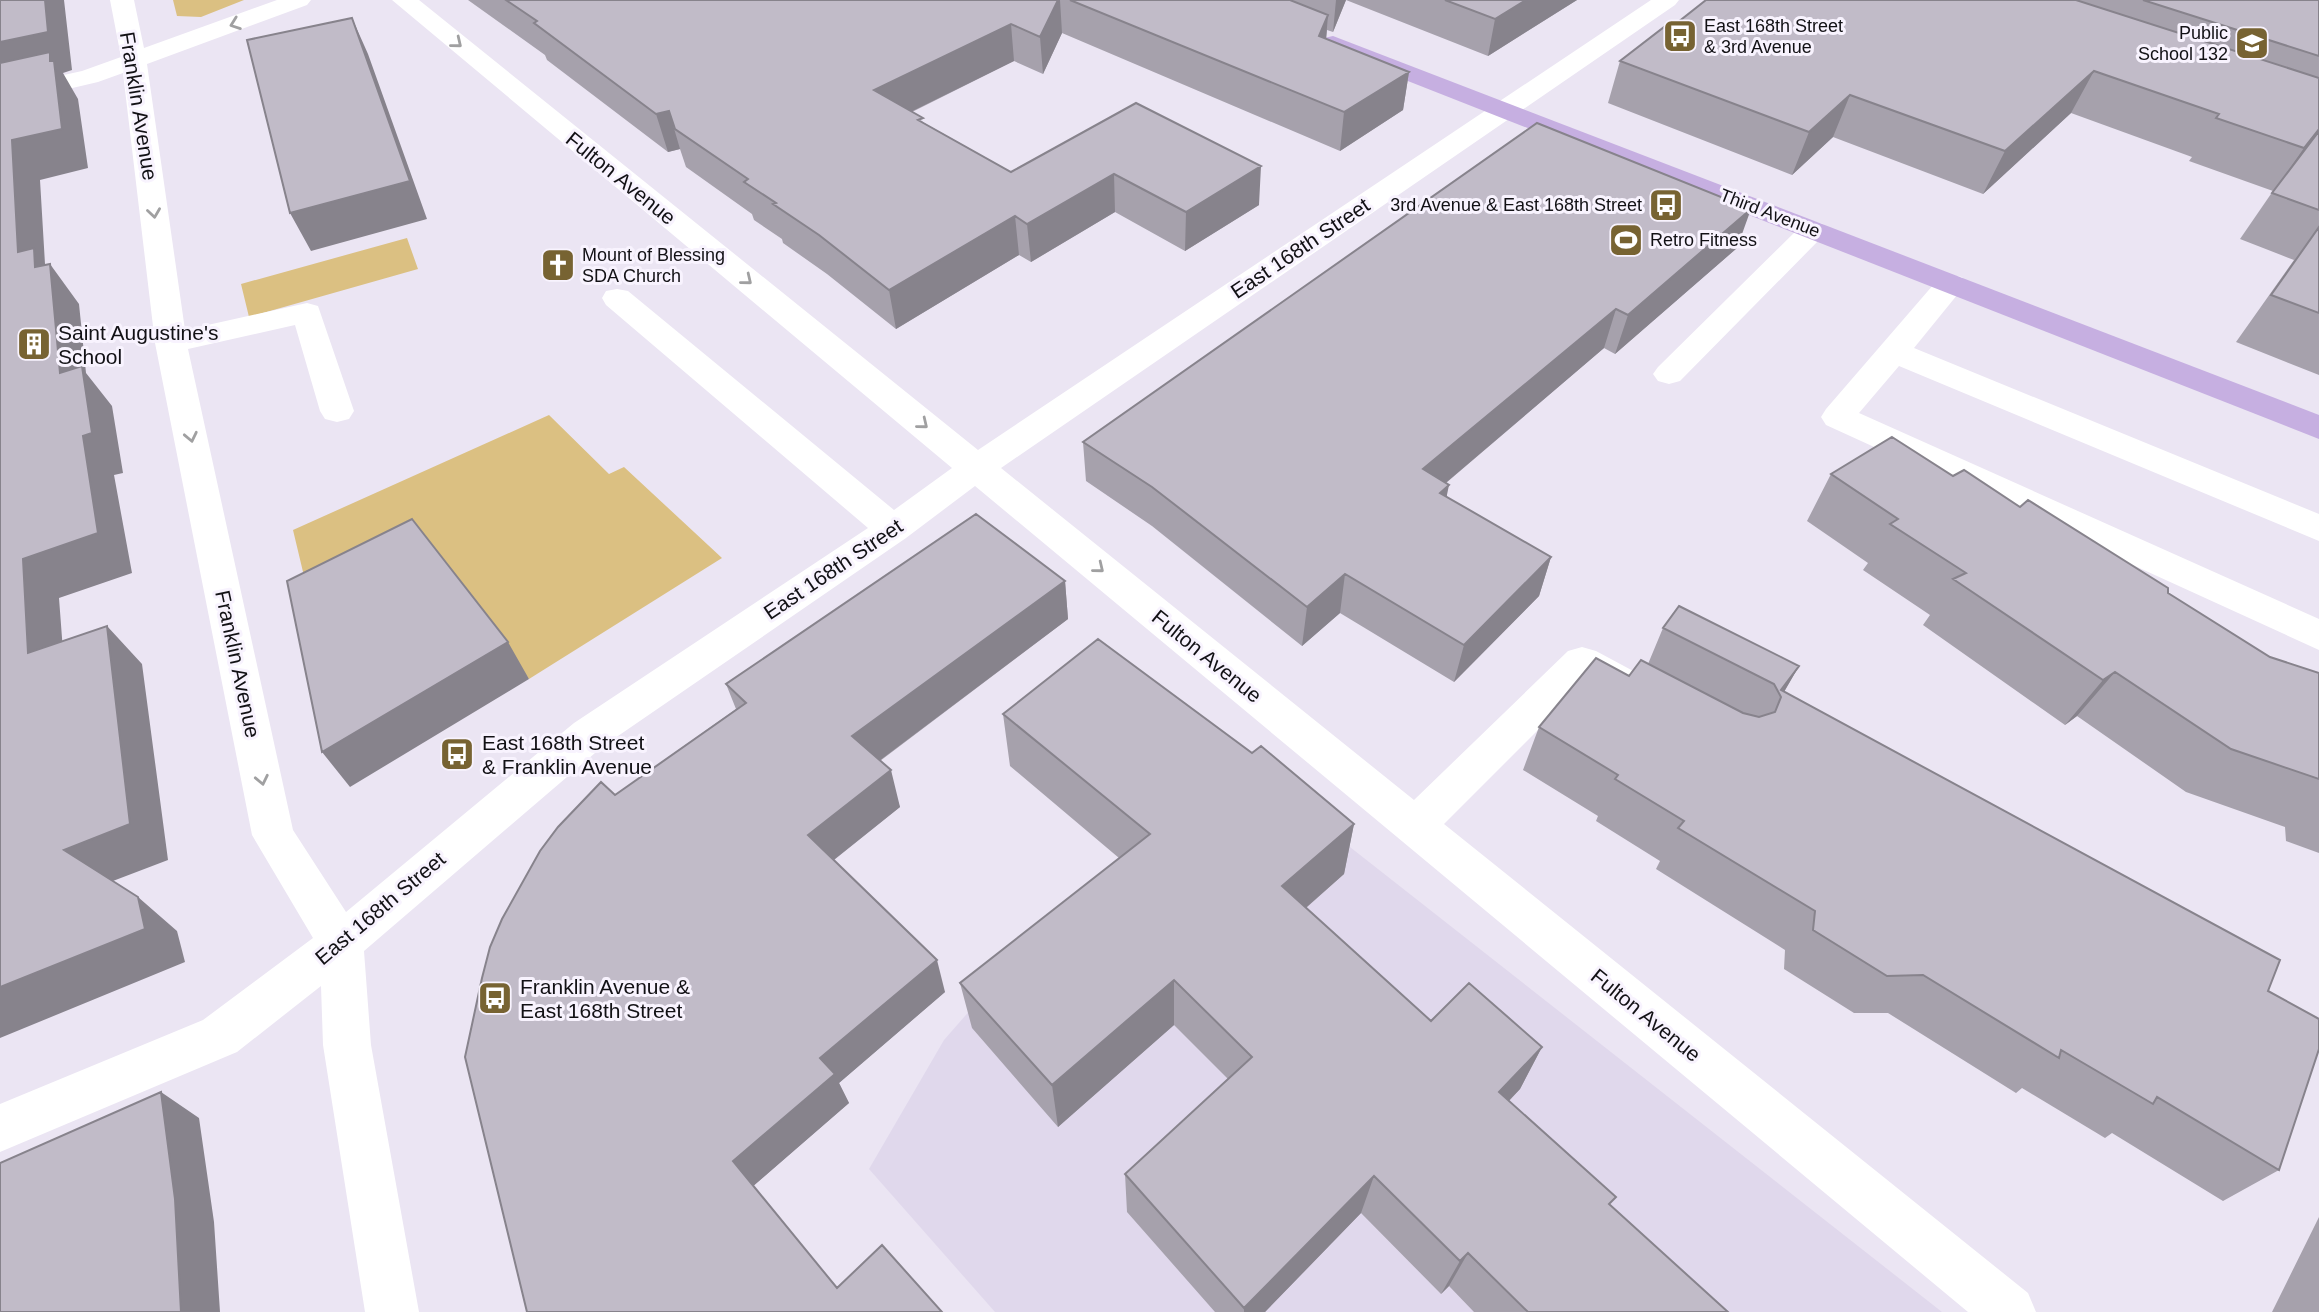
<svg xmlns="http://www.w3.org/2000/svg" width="2319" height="1312" font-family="Arial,sans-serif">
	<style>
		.built { fill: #e0d8ec }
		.green { fill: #dbc082 }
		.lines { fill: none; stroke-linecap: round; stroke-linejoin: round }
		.minor { fill: #fff; fill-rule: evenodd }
		.major { fill: #c6afe1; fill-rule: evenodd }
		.wall { fill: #a6a1ac }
		.shaded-wall { fill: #87838c }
		.building { fill: #c1bbc8; stroke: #87838c; stroke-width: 2 }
		.oneway { stroke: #a0a0a1 }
		.labels { text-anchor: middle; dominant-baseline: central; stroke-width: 6; stroke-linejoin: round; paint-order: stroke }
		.far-poi-label { font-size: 18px; fill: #121115; stroke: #f8f3fe; text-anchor: start }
		.far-street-label { font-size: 18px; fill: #121115; stroke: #f8f3fe }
		.street-label { font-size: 21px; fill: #121115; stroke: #f8f3fe }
		.poi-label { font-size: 21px; fill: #121115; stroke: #f8f3fe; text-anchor: start }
	</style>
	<rect width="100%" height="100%" fill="#ebe5f3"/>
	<path class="built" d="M 1262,778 L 1942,1312 L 995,1312 L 869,1169 L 944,1040 L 986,992 Z"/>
	<path class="green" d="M 173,0 L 244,0 L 201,17 L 177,16 Z
		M 407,238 L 418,269 L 249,317 L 241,284 Z
		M 549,415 L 609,474 L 624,467 L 722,558 L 529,679 L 435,556 L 314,618 L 293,530 Z"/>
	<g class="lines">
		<path class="minor" d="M 110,0 L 134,0 L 144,48 L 277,0 L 311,0 L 307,5 L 147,64 L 185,330 L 307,303 L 318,306 L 354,411 L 349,419 L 337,422 L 325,419 L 320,411 L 295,325 L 188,349 L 293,830 L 346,912 L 574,723 L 868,528 L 606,305 L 602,298 L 606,291 L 617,289 L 628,291 L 894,510 L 952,468 L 392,0 L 419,0 L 978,450 L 1651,0 L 1679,0 L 1675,5 L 1001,468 L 1414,800 L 1568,651 L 1582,647 L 1596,651 L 1650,680 L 1656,691 L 1650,702 L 1636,707 L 1586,682 L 1444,824 L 2028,1293 L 2036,1312 L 1968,1312 L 975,486 L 906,538 L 602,747 L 364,951 L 371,1045 L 419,1312 L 365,1312 L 323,1045 L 321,986 L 237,1052 L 0,1152 L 0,1104 L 203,1020 L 313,938 L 252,835 L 155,343 L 123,73 L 98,82 L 0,105 L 0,89 L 82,71 L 121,57 Z
			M 1813,221 L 1823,224 L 1827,230 L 1823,236 L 1680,381 L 1669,384 L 1658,381 L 1653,374 L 1658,367 L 1803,224 Z
			M 1951,275 L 1962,277 L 1966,284 L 1914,348 L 2319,514 L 2319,541 L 1899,366 L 1859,413 L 2319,619 L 2319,650 L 1826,425 L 1821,417 L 1826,409 L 1940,277 Z"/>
		<path class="major" d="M 1333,36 L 2319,415 L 2319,439 L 1324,48 L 1321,43 L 1324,38 Z"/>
	</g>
	<path class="wall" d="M 468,0 L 1577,0 L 1488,56 L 1346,0 L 1333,32 L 1327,30 L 1326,39 L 1409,72 L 1403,110 L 1340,151 L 1062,33 L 1043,74 L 1014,61 L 912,112 L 924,123 L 1011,172 L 1136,103 L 1259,205 L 1185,251 L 1115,212 L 1031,262 L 1019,255 L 896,329 L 827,274 L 783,243 L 782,239 L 754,220 L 752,214 L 686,167 L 680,149 L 668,152 L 547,60 L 545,55 Z
		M 1706,0 L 2319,0 L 2319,375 L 2236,342 L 2294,260 L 2240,239 L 2273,191 L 2189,161 L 2192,157 L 2071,113 L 1983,194 L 1833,137 L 1792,175 L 1608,103 L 1620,61 L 1673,26 Z
		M 1737,248 L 1615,354 L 1604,348 L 1446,483 L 1447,497 L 1551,557 L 1539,596 L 1454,682 L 1340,613 L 1302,646 L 1152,526 L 1086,481 L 1083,442 Z
		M 1831,474 L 1953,476 L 2020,507 L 2168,593 L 2270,657 L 2319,673 L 2319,853 L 2286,841 L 2285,827 L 2186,792 L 2077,716 L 2065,725 L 1923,625 L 1930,615 L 1863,570 L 1868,563 L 1807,521 Z
		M 1065,581 L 1068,619 L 880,761 L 900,807 L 834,860 L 945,992 L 839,1083 L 849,1103 L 753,1186 L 837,1288 L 942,1312 L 527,1312 L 615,795 L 736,709 L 726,684 Z
		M 1663,628 L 1799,666 L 1784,692 L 2268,991 L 2279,1170 L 2223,1201 L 2112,1133 L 2105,1138 L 2022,1088 L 2016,1093 L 1888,1013 L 1854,1013 L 1784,969 L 1785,950 L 1656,869 L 1660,861 L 1596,821 L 1598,816 L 1523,770 L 1539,727 L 1629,676 L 1648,664 Z
		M 1003,714 L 1252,753 L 1354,824 L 1344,874 L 1306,908 L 1431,1021 L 1542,1047 L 1520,1089 L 1509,1101 L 1610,1205 L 1728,1312 L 1474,1312 L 1449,1286 L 1441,1294 L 1361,1213 L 1265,1312 L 1215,1312 L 1127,1212 L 1125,1174 L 1228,1079 L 1174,1025 L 1058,1127 L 972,1028 L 960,983 L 1119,858 L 1010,766 Z
		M 2319,1217 L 2319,1312 L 2272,1312 Z"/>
	<path class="shaded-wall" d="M 45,0 L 64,0 L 72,70 L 63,73 L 78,99 L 88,168 L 40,180 L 45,264 L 51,271 L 50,264 L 79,304 L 86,373 L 112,406 L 123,473 L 114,475 L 132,573 L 59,598 L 66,691 L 28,653 L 23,559 L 60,373 L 18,252 L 0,86 L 0,42 Z
		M 1058,0 L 1060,0 L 1062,33 L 1043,74 L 1040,37 Z
		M 1336,0 L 1346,0 L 1333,32 Z
		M 1526,0 L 1577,0 L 1488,56 L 1495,19 Z
		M 1328,15 L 1325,52 L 1319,36 Z
		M 352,18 L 368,54 L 427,219 L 311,251 L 290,213 Z
		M 1011,24 L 1014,61 L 880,127 L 874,90 Z
		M 2094,71 L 2071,113 L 1983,194 L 2005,151 Z
		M 1409,72 L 1403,110 L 1340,151 L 1344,112 Z
		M 1850,95 L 1833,137 L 1792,175 L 1809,132 Z
		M 669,111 L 680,149 L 668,152 L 656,114 Z
		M 2319,129 L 2319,133 L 2274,191 L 2304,148 Z
		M 1261,166 L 1259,205 L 1185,251 L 1186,212 Z
		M 1114,174 L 1115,212 L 1031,262 L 1027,224 Z
		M 1751,209 L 1737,248 L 1615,354 L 1628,315 Z
		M 1015,216 L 1019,255 L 896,329 L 889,290 Z
		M 1616,309 L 1604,348 L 1415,509 L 1423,469 Z
		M 1449,485 L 1441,524 L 1440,493 Z
		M 1551,557 L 1539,596 L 1454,682 L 1464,645 Z
		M 1345,574 L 1340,613 L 1302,646 L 1307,607 Z
		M 1065,581 L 1068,619 L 863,773 L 852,736 Z
		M 107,626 L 142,664 L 168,860 L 105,884 L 64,850 Z
		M 508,642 L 529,679 L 350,787 L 322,752 Z
		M 1799,666 L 1781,697 L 1779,694 Z
		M 2115,672 L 2077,716 L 2065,725 L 2103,680 Z
		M 891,770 L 900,807 L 821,870 L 808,835 Z
		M 1354,824 L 1344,874 L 1276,934 L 1282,886 Z
		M 138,897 L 177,931 L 185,962 L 0,1038 L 0,987 Z
		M 937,960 L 945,992 L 839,1083 L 849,1103 L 751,1188 L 733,1161 L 820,1058 Z
		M 1174,980 L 1174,1025 L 1058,1127 L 1052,1085 Z
		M 1542,1047 L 1520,1089 L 1479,1132 L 1499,1092 Z
		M 161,1092 L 199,1118 L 214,1222 L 220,1312 L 181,1312 Z
		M 1374,1176 L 1361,1213 L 1265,1312 L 1244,1312 L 1244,1308 Z
		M 1468,1253 L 1449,1286 L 1441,1294 L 1460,1261 Z"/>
	<path class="building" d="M 0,0 L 45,0 L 48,32 L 0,42 Z
		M 506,0 L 1058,0 L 1040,37 L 1011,24 L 874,90 L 923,118 L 918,120 L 1011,172 L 1136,103 L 1261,166 L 1186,212 L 1114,174 L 1027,224 L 1015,216 L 889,290 L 819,235 L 773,204 L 776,203 L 744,182 L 748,179 L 675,129 L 669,111 L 656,114 L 534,23 L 537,21 Z
		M 1070,0 L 1290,0 L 1328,15 L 1319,36 L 1409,72 L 1344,112 Z
		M 1445,0 L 1526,0 L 1495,19 Z
		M 1706,0 L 2076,0 L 2319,78 L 2319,129 L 2304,148 L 2216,118 L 2219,114 L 2094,71 L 2005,151 L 1850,95 L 1809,132 L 1620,61 L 1668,24 L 1673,26 Z
		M 2143,0 L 2319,0 L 2319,56 Z
		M 352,18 L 410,181 L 290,213 L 247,40 Z
		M 50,52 L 50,61 L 54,61 L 62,129 L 12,140 L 18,252 L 34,248 L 35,267 L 50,264 L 60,373 L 82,366 L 92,433 L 83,436 L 98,533 L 23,559 L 28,653 L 107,626 L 130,824 L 64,850 L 138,897 L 145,929 L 0,987 L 0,63 Z
		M 1537,123 L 1751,209 L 1628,315 L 1616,309 L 1423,469 L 1449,485 L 1440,493 L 1551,557 L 1464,645 L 1345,574 L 1307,607 L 1152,487 L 1083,442 Z
		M 2319,131 L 2319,210 L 2272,193 Z
		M 2319,227 L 2319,313 L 2271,295 Z
		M 1892,437 L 1953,476 L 1964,470 L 2020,507 L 2028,500 L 2168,588 L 2168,593 L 2270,657 L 2319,673 L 2319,779 L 2231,749 L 2115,672 L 2103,680 L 1953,579 L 1966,573 L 1890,524 L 1898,519 L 1831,474 Z
		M 976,514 L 1065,581 L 852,736 L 891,770 L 808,835 L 937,960 L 820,1058 L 835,1074 L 733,1161 L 837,1288 L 882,1245 L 942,1312 L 527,1312 L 465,1057 L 482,978 L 490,947 L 502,919 L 540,851 L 558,827 L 601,782 L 615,795 L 746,703 L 726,684 Z
		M 412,519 L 508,642 L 322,752 L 287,581 Z
		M 1679,606 L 1799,666 L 1781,690 L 2280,960 L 2268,991 L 2319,1019 L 2319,1049 L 2279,1170 L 2157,1097 L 2153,1104 L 2061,1050 L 2059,1058 L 1923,975 L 1887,976 L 1813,930 L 1815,911 L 1678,828 L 1684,821 L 1615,779 L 1618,775 L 1539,727 L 1596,658 L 1629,676 L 1641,660 L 1743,713 L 1759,717 L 1775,712 L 1781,697 L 1774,684 L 1663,628 Z
		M 1098,639 L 1252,753 L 1261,746 L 1354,824 L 1282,886 L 1431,1021 L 1469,983 L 1542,1047 L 1499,1092 L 1616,1197 L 1609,1204 L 1728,1312 L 1528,1312 L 1468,1253 L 1460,1261 L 1374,1176 L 1244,1308 L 1125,1174 L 1252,1057 L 1174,980 L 1052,1085 L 960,983 L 1150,834 L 1003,714 Z
		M 161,1092 L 175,1199 L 181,1312 L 0,1312 L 0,1163 Z"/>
	<defs><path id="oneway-chevron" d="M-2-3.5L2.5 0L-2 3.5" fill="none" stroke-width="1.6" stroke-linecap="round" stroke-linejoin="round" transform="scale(1.75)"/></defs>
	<g class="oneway">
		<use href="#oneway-chevron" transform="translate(235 24) rotate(160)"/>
		<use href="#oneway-chevron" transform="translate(457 43) rotate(39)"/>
		<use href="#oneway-chevron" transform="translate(154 213) rotate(82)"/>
		<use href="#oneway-chevron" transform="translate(747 280) rotate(39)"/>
		<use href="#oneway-chevron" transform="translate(923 424) rotate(39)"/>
		<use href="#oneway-chevron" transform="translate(191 437) rotate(78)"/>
		<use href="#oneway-chevron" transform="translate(1099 568) rotate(39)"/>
		<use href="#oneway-chevron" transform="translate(262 780) rotate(78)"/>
	</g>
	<defs>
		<g id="bus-square" transform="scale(1.75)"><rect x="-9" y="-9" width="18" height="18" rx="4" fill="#776332" stroke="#f8f3fe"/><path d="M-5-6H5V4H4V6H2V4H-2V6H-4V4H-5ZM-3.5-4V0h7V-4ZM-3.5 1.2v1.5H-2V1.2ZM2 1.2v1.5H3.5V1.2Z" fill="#fff"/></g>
		<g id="school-square" transform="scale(1.75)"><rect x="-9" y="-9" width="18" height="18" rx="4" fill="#776332" stroke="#f8f3fe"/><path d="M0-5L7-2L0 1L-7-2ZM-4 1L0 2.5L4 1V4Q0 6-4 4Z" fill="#fff"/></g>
		<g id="stadium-square" transform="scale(1.75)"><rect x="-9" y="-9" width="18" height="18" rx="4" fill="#776332" stroke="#f8f3fe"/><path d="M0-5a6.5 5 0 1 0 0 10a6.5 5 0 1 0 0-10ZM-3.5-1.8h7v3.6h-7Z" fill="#fff"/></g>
		<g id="church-square" transform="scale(1.75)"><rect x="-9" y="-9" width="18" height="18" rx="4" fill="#776332" stroke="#f8f3fe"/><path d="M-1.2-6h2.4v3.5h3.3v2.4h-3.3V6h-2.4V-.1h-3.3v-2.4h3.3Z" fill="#fff"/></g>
		<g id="building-square" transform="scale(1.75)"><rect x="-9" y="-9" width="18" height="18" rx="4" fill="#776332" stroke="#f8f3fe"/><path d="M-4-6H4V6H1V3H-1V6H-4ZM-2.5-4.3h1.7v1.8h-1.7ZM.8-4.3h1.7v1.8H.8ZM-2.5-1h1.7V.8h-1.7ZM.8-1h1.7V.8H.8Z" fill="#fff"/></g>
	</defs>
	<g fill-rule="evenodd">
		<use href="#bus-square" x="1680" y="36"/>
		<use href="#school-square" x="2252" y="43"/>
		<use href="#bus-square" x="1666" y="205"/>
		<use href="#stadium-square" x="1626" y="240"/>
		<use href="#church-square" x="558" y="265"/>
		<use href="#building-square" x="34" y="344"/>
		<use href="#bus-square" x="457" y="754"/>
		<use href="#bus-square" x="495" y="998"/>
	</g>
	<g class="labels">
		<g class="far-poi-label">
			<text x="1704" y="26">East 168th Street<tspan x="1704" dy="21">&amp; 3rd Avenue</tspan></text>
			<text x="2228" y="33" text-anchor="end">Public<tspan x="2228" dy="21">School 132</tspan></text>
			<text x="1642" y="205" text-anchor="end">3rd Avenue &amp; East 168th Street</text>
			<text x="1650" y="240">Retro Fitness</text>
			<text x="582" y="255">Mount of Blessing<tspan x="582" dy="21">SDA Church</tspan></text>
		</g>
		<g class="far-street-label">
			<text transform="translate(1770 213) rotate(21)">Third Avenue</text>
		</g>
		<g class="street-label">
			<text transform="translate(139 106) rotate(81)">Franklin Avenue</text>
			<text transform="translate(621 178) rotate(39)">Fulton Avenue</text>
			<text transform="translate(1300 248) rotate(-34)">East 168th Street</text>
			<text transform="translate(833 569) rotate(-34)">East 168th Street</text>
			<text transform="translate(1207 656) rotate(39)">Fulton Avenue</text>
			<text transform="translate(238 664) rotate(78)">Franklin Avenue</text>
			<text transform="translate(380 908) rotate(-40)">East 168th Street</text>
			<text transform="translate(1646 1015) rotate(39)">Fulton Avenue</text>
		</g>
		<g class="poi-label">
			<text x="58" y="332">Saint Augustine's<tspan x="58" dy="24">School</tspan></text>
			<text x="482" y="742">East 168th Street<tspan x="482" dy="24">&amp; Franklin Avenue</tspan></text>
			<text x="520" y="986">Franklin Avenue &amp;<tspan x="520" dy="24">East 168th Street</tspan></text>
		</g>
	</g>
</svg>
